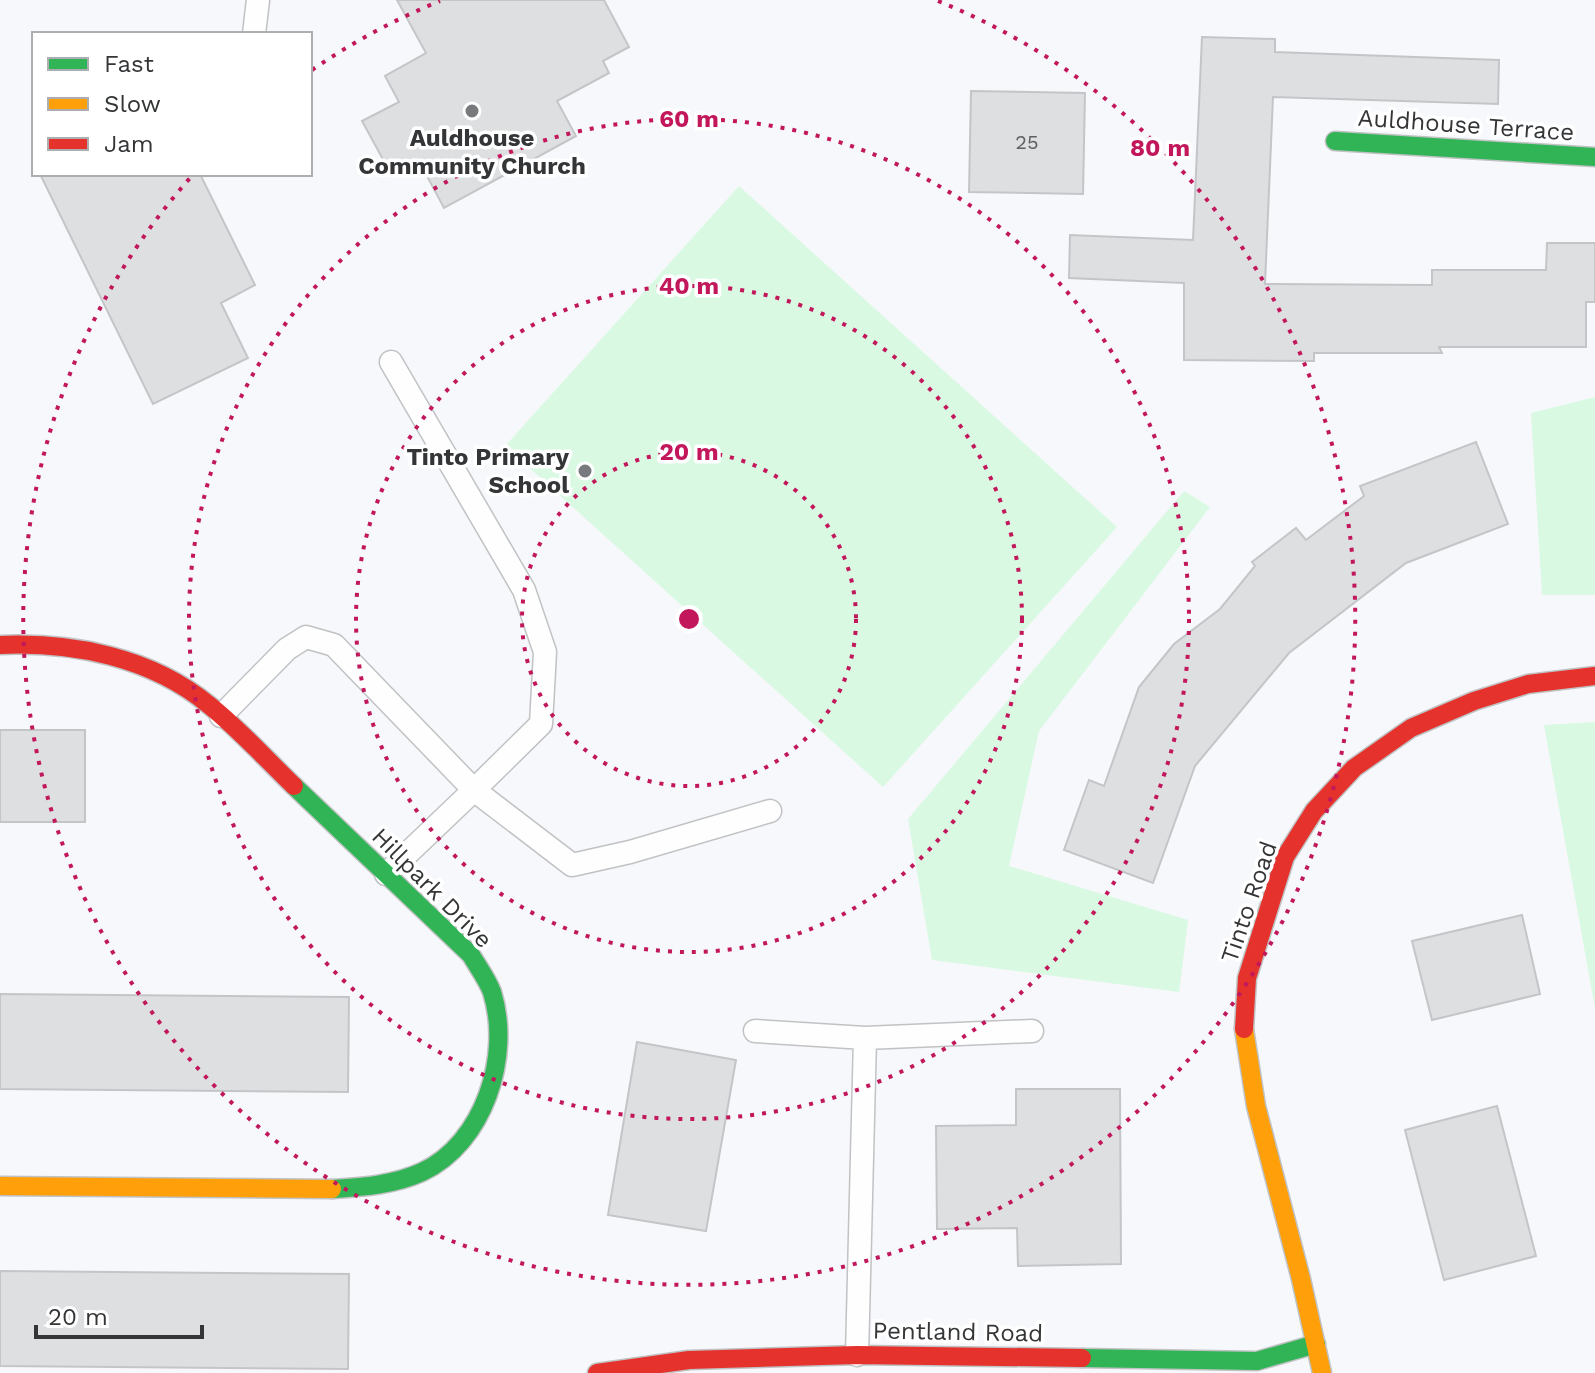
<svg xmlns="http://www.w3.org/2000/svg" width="1595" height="1373" font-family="'Work Sans',sans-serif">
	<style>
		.green { fill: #daf9e3 }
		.building { fill: #dedfe1; stroke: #c4c5c7; stroke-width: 2 }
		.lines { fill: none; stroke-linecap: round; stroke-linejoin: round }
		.lane-casing { stroke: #c0c2c3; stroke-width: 25 }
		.fast-casing { stroke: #c0c2c3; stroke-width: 21 }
		.slow-casing { stroke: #c0c2c3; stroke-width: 21 }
		.jam-casing { stroke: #c0c2c3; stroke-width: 21 }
		.lane { stroke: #fefefe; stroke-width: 22 }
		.fast { stroke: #30b455; stroke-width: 18 }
		.slow { stroke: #ff9f0a; stroke-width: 18 }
		.jam { stroke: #e5322d; stroke-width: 18 }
		.ring { fill: none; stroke: #c2185b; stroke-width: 4; stroke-dasharray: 4 8 }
		.poi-dot { fill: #77797c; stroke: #fff; stroke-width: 3 }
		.labels { text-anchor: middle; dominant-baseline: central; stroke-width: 7; stroke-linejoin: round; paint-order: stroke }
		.number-label { font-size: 20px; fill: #5e6062 }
		.street-label { font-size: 24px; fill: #333537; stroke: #fff }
		.poi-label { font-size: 24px; font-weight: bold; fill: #333537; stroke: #fff }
		.centre { fill: #c2185b; stroke: #fff; stroke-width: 4 }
		.ring-label { font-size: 24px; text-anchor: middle; font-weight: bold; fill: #c2185b; stroke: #fff; stroke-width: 7; stroke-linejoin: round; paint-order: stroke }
	</style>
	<rect width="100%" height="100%" fill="#f6f8fb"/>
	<path class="green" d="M 739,186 L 1117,527 L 883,787 L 505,446 Z
		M 1595,397 L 1595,595 L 1542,595 L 1531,413 Z
		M 1184,491 L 1210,507 L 1039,731 L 1009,866 L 1188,920 L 1179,992 L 932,960 L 908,819 Z
		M 1595,722 L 1595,1008 L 1544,725 Z"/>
	<path class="building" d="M 397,0 L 604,0 L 629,47 L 603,61 L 609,73 L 557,101 L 576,136 L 444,208 L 419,161 L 392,176 L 362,121 L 399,102 L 385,76 L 426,53 Z
		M 1202,37 L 1275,39 L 1275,52 L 1499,60 L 1498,104 L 1273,97 L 1265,284 L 1432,285 L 1432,270 L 1546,270 L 1547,243 L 1595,243 L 1595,302 L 1586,302 L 1586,347 L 1439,347 L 1442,353 L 1314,353 L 1314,361 L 1184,360 L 1184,283 L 1069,278 L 1070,235 L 1193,240 Z
		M 971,91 L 1085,93 L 1083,194 L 969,192 Z
		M 40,174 L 200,174 L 255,285 L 221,303 L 248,358 L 153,404 Z
		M 1476,442 L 1508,524 L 1406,563 L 1289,653 L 1195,766 L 1153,883 L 1064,850 L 1089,780 L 1104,786 L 1139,687 L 1174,644 L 1220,609 L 1255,566 L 1252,562 L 1296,528 L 1306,540 L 1364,496 L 1360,486 Z
		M 0,730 L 85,730 L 85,822 L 0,822 Z
		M 1522,915 L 1540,994 L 1432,1020 L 1412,941 Z
		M 0,994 L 349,997 L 348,1092 L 0,1089 Z
		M 637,1042 L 736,1060 L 706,1231 L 608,1215 Z
		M 1016,1089 L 1120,1089 L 1121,1264 L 1018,1266 L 1017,1228 L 937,1229 L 936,1126 L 1016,1125 Z
		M 1497,1106 L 1536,1256 L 1444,1280 L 1405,1130 Z
		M 0,1271 L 349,1274 L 348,1369 L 0,1366 Z"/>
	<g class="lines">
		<g class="lane-casing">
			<path id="lane" d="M 254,34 L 258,0
				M 391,362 L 524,590 L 545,652 L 541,724 L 474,790 L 572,865 L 630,852 L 770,811
				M 221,716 L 287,649 L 306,637 L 334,645 L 474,790 L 386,874
				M 755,1031 L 865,1038 L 1032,1031
				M 857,1355 L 865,1038"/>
		</g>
		<g class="fast-casing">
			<path id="fast" d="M 1335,141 L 1595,157
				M 294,786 L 471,955 C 478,967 487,979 492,992 C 512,1056 484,1143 422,1172 C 394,1185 362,1187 332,1189
				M 1082,1358 L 1257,1361 L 1316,1344"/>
		</g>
		<g class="slow-casing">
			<path id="slow" d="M 1244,1029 L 1256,1106 L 1301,1279 L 1322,1373
				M 0,1186 L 332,1189"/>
		</g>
		<g class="jam-casing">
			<path id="jam" d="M 0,645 C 73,642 151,657 209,705 C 239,729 266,759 294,786
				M 1244,1029 L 1247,978 L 1285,857 L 1314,811 L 1354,768 L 1411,728 L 1474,701 L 1528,684 L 1595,676
				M 597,1373 L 689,1360 L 857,1355 L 1082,1358"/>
		</g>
		<use href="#lane" class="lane"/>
		<use href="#fast" class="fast"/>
		<use href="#slow" class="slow"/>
		<use href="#jam" class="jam"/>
	</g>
	<g class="ring">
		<circle cx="689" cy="619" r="167"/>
		<circle cx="689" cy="619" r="333"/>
		<circle cx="689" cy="619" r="500"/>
		<path d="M312 70A666 666 0 0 1 440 1M938 1A666 666 0 1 1 190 178"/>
	</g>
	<g class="poi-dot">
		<circle cx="472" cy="111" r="8"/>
		<circle cx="585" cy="471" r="8"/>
	</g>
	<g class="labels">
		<g class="number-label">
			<text x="1027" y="142">25</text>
		</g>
		<g class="street-label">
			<text transform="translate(1466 125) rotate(4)">Auldhouse Terrace</text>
			<text transform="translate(432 888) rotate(45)">Hillpark Drive</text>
			<text transform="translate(1249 902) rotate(-71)">Tinto Road</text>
			<text transform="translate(958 1332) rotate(1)">Pentland Road</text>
		</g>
		<g class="poi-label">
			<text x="472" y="138">Auldhouse<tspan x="472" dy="28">Community Church</tspan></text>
			<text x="569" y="457" text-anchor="end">Tinto Primary<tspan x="569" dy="28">School</tspan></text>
		</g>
	</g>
	<circle cx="689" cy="619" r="12" class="centre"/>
	<g class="ring-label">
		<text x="689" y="127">60 m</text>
		<text x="1160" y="156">80 m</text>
		<text x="689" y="294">40 m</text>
		<text x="689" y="460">20 m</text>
	</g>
	<rect x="32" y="32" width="280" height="144" fill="#ffffff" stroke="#adaeaf" stroke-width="2"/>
	<rect x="48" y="58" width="40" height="12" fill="#30b455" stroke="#adaeaf" stroke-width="2"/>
	<text x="104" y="72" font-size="24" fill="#333537">Fast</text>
	<rect x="48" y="98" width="40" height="12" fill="#ff9f0a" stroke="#adaeaf" stroke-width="2"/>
	<text x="104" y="112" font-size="24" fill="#333537">Slow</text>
	<rect x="48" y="138" width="40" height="12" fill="#e5322d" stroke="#adaeaf" stroke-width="2"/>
	<text x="104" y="152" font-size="24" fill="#333537">Jam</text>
	<path d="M36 1325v12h166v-12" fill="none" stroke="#333537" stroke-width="4"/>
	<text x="48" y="1325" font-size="24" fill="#333537" stroke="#ffffff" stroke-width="6" paint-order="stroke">20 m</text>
</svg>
